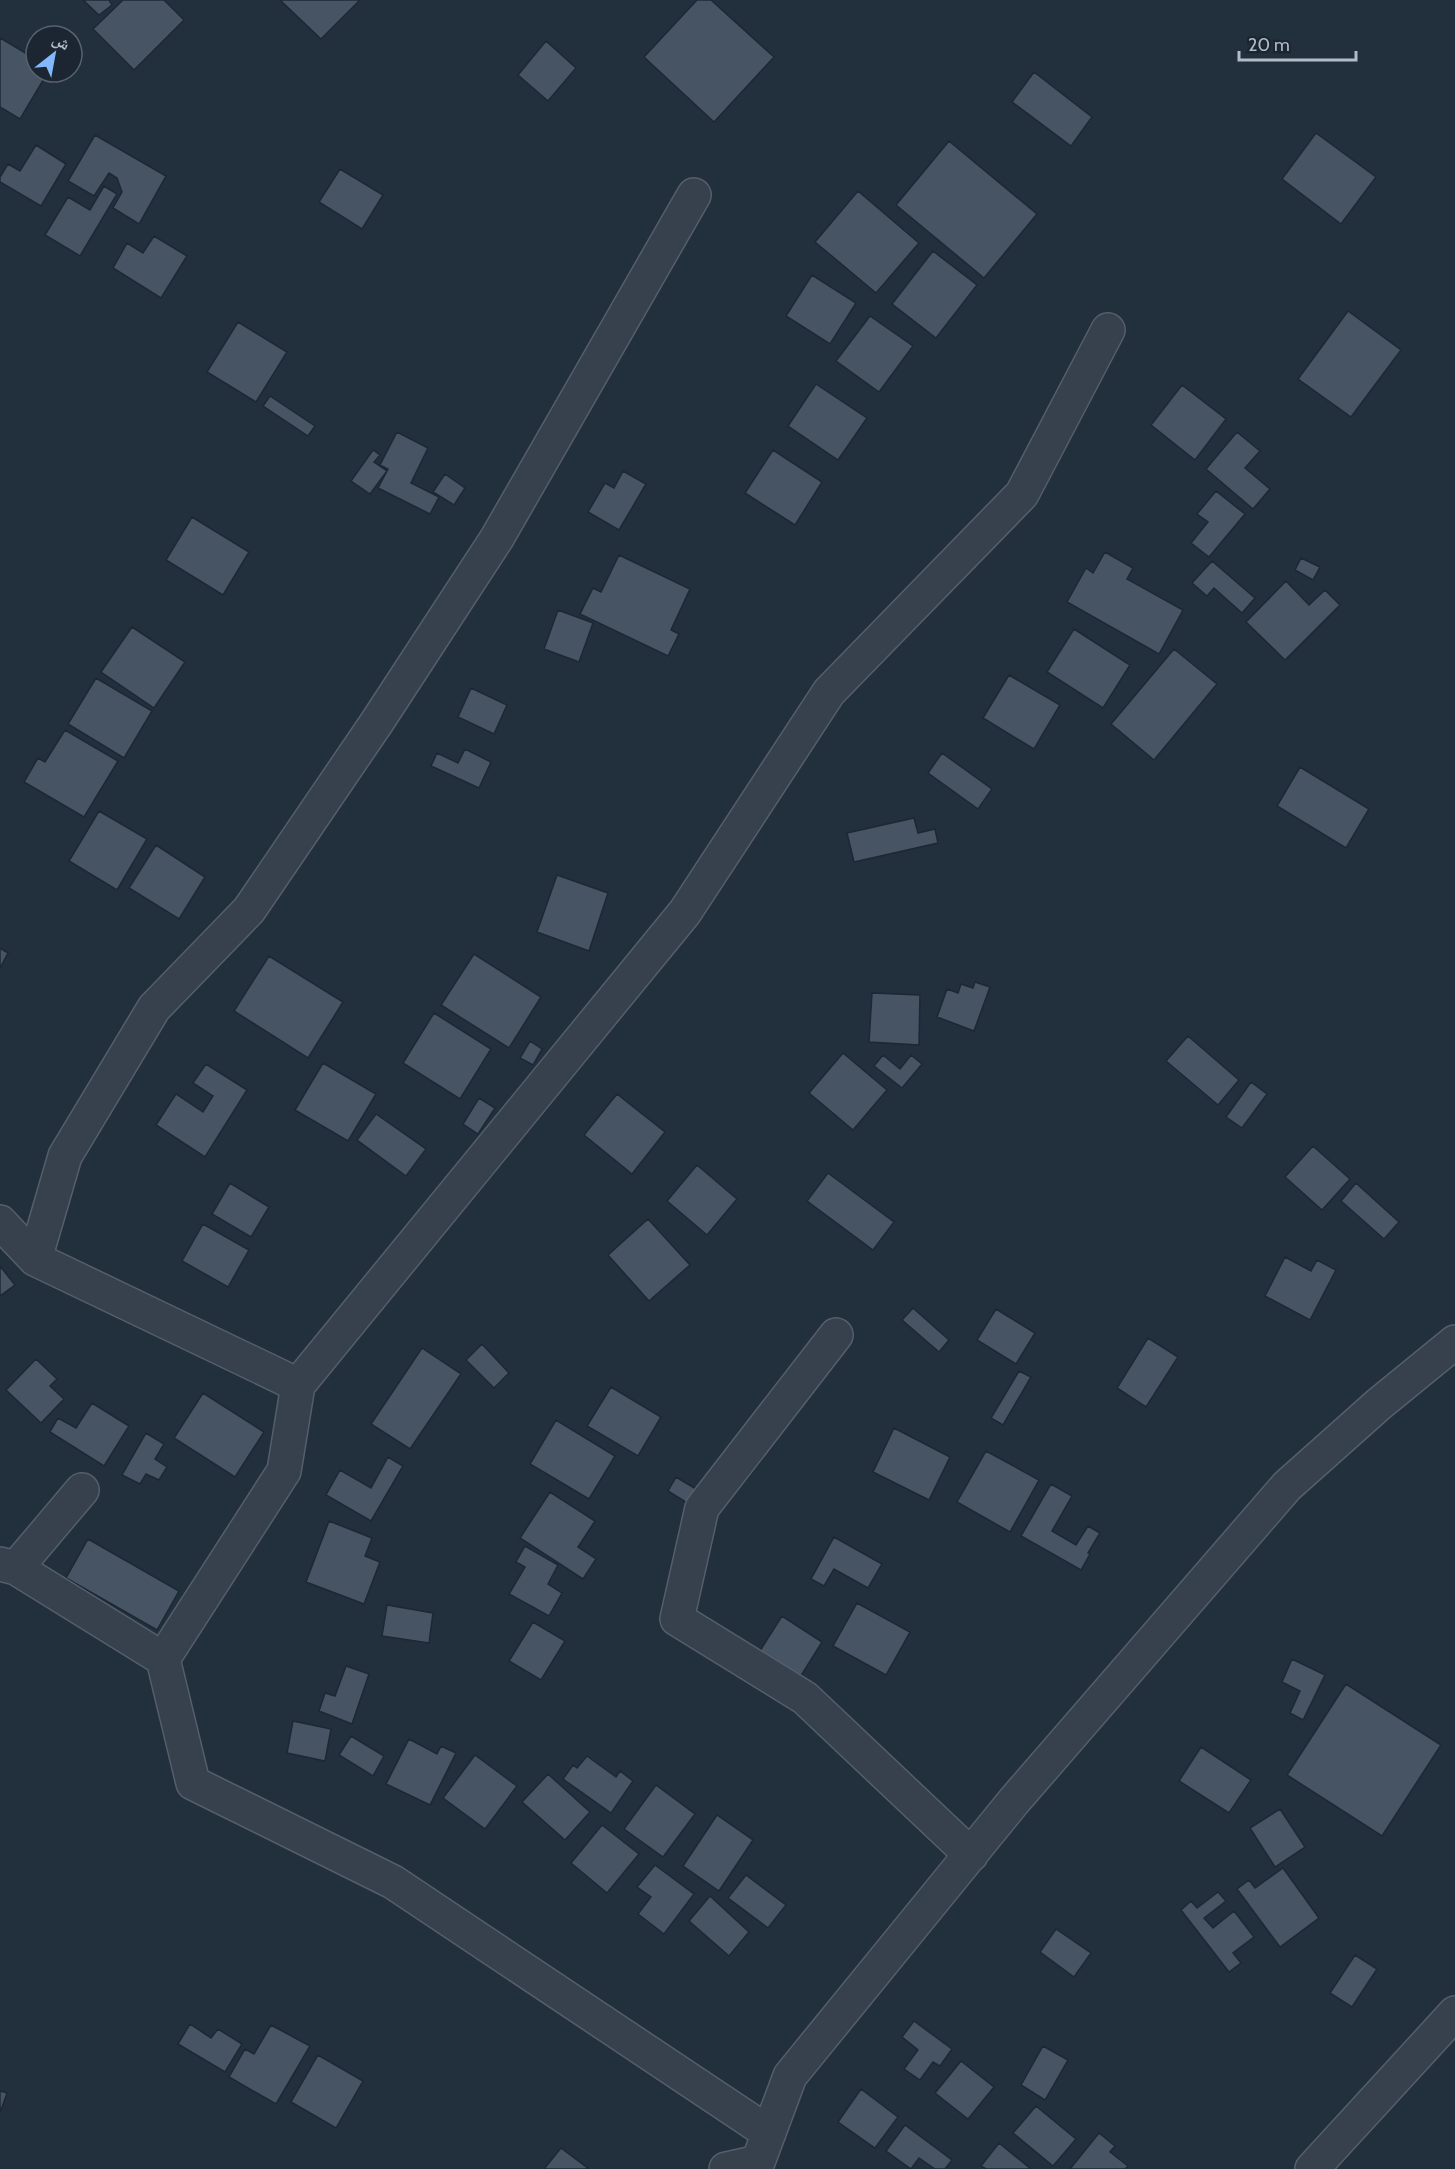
<svg xmlns="http://www.w3.org/2000/svg" width="1455" height="2169" font-family="Cabin,'Noto Naskh Arabic',sans-serif">
	<style>
		.building { fill: #465464; stroke: #1d2834; stroke-width: 1.5 }
		.lines { fill: none; stroke-linecap: round; stroke-linejoin: round }
		.street-casing { stroke: #545f6b; stroke-width: 36 }
		.street { stroke: #36414d; stroke-width: 33 }
	</style>
	<rect width="100%" height="100%" fill="#222f3d"/>
	<path class="building" d="M 83,0 L 109,0 L 112,5 L 99,15 Z
		M 123,0 L 164,0 L 184,20 L 134,70 L 93,29 Z
		M 280,0 L 359,0 L 359,1 L 321,39 Z
		M 697,0 L 711,0 L 774,57 L 714,122 L 644,57 Z
		M 0,38 L 32,57 L 36,51 L 36,72 L 48,72 L 20,119 L 0,107 Z
		M 546,41 L 576,68 L 548,101 L 518,75 Z
		M 1034,72 L 1092,117 L 1071,146 L 1012,102 Z
		M 1316,133 L 1376,177 L 1341,224 L 1282,179 Z
		M 95,135 L 166,176 L 139,224 L 113,208 L 122,192 L 117,178 L 109,173 L 94,196 L 68,181 Z
		M 949,141 L 1037,214 L 984,278 L 896,205 Z
		M 36,145 L 66,164 L 41,206 L 0,182 L 0,177 L 8,164 L 20,171 Z
		M 340,169 L 383,195 L 362,229 L 319,202 Z
		M 104,186 L 117,194 L 80,256 L 45,235 L 68,197 L 90,210 Z
		M 858,191 L 919,243 L 876,293 L 815,242 Z
		M 154,236 L 187,256 L 161,298 L 113,268 L 127,243 L 143,253 Z
		M 933,251 L 977,285 L 936,338 L 892,304 Z
		M 812,275 L 856,303 L 830,344 L 786,316 Z
		M 1348,311 L 1401,350 L 1351,417 L 1298,379 Z
		M 870,316 L 913,346 L 879,392 L 836,361 Z
		M 238,322 L 287,352 L 256,402 L 207,372 Z
		M 816,384 L 867,418 L 838,460 L 788,426 Z
		M 1182,385 L 1226,419 L 1195,460 L 1151,425 Z
		M 270,396 L 315,426 L 308,436 L 263,406 Z
		M 397,432 L 428,448 L 411,483 L 439,497 L 430,514 L 378,488 L 388,469 L 380,465 Z
		M 1237,432 L 1260,451 L 1245,468 L 1270,489 L 1253,509 L 1206,469 Z
		M 373,450 L 380,455 L 374,462 L 387,471 L 370,494 L 351,481 Z
		M 773,450 L 822,482 L 795,525 L 745,493 Z
		M 623,471 L 646,484 L 619,530 L 588,512 L 605,483 L 614,488 Z
		M 445,474 L 465,488 L 454,505 L 433,492 Z
		M 1216,491 L 1245,514 L 1209,557 L 1191,543 L 1208,522 L 1197,514 Z
		M 192,517 L 249,552 L 223,595 L 166,560 Z
		M 1105,552 L 1133,568 L 1127,579 L 1183,610 L 1159,654 L 1067,602 L 1086,568 L 1093,573 Z
		M 619,555 L 690,589 L 671,630 L 679,634 L 668,656 L 580,614 L 593,588 L 601,592 Z
		M 1301,558 L 1320,567 L 1313,580 L 1295,570 Z
		M 1212,561 L 1255,598 L 1242,613 L 1214,588 L 1207,596 L 1192,583 Z
		M 1286,581 L 1309,605 L 1325,590 L 1340,605 L 1285,660 L 1246,622 Z
		M 558,610 L 593,623 L 579,662 L 544,649 Z
		M 132,627 L 185,662 L 154,708 L 101,672 Z
		M 1074,629 L 1130,665 L 1103,708 L 1047,672 Z
		M 1174,649 L 1217,684 L 1154,760 L 1111,724 Z
		M 1009,675 L 1060,705 L 1034,749 L 983,718 Z
		M 96,678 L 152,711 L 124,758 L 68,724 Z
		M 471,688 L 507,705 L 494,734 L 458,717 Z
		M 65,730 L 118,761 L 84,817 L 24,782 L 38,758 L 45,762 Z
		M 465,749 L 491,762 L 479,788 L 431,766 L 437,753 L 458,763 Z
		M 942,753 L 992,789 L 978,809 L 928,773 Z
		M 1300,767 L 1369,809 L 1346,848 L 1277,806 Z
		M 99,811 L 147,839 L 117,890 L 69,861 Z
		M 914,818 L 918,833 L 935,829 L 938,843 L 854,862 L 847,833 Z
		M 156,845 L 205,877 L 179,919 L 129,888 Z
		M 557,875 L 608,893 L 589,951 L 537,932 Z
		M 0,948 L 8,953 L 0,968 Z
		M 474,954 L 541,997 L 509,1048 L 441,1005 Z
		M 269,956 L 343,1002 L 308,1058 L 234,1011 Z
		M 975,982 L 990,987 L 974,1031 L 937,1017 L 947,989 L 958,993 L 961,984 L 973,988 Z
		M 872,993 L 920,995 L 919,1045 L 869,1042 Z
		M 434,1013 L 491,1049 L 460,1099 L 403,1063 Z
		M 1188,1036 L 1239,1080 L 1218,1105 L 1166,1061 Z
		M 530,1041 L 542,1049 L 533,1065 L 520,1058 Z
		M 843,1053 L 887,1090 L 853,1130 L 809,1093 Z
		M 883,1055 L 900,1069 L 911,1055 L 922,1064 L 902,1088 L 874,1066 Z
		M 323,1063 L 376,1094 L 348,1141 L 295,1110 Z
		M 206,1064 L 247,1090 L 205,1157 L 156,1125 L 176,1094 L 203,1112 L 213,1096 L 193,1083 Z
		M 1251,1082 L 1267,1094 L 1242,1128 L 1226,1117 Z
		M 617,1094 L 665,1132 L 632,1174 L 584,1135 Z
		M 479,1098 L 495,1108 L 478,1134 L 463,1124 Z
		M 376,1114 L 426,1149 L 406,1176 L 357,1140 Z
		M 1313,1146 L 1350,1179 L 1322,1210 L 1285,1177 Z
		M 697,1165 L 737,1199 L 707,1235 L 667,1201 Z
		M 828,1173 L 894,1222 L 873,1250 L 807,1201 Z
		M 230,1183 L 269,1207 L 251,1237 L 212,1214 Z
		M 1356,1183 L 1399,1222 L 1384,1239 L 1341,1201 Z
		M 648,1219 L 690,1265 L 649,1301 L 608,1255 Z
		M 203,1224 L 249,1250 L 228,1287 L 182,1261 Z
		M 1285,1257 L 1311,1271 L 1317,1260 L 1336,1270 L 1310,1320 L 1265,1296 Z
		M 0,1266 L 15,1285 L 0,1296 Z
		M 913,1308 L 949,1340 L 939,1352 L 902,1320 Z
		M 996,1309 L 1035,1333 L 1016,1364 L 977,1340 Z
		M 1148,1338 L 1178,1357 L 1146,1407 L 1117,1388 Z
		M 482,1344 L 509,1373 L 494,1388 L 466,1360 Z
		M 422,1348 L 461,1374 L 410,1449 L 371,1424 Z
		M 36,1359 L 57,1379 L 50,1386 L 64,1399 L 41,1423 L 6,1390 Z
		M 1019,1371 L 1031,1377 L 1003,1425 L 991,1418 Z
		M 611,1387 L 661,1417 L 638,1456 L 587,1426 Z
		M 203,1393 L 264,1432 L 235,1477 L 174,1438 Z
		M 92,1403 L 129,1426 L 104,1466 L 50,1432 L 58,1418 L 76,1428 Z
		M 556,1420 L 615,1456 L 589,1499 L 530,1464 Z
		M 894,1428 L 950,1457 L 929,1500 L 873,1472 Z
		M 146,1433 L 164,1444 L 155,1459 L 167,1467 L 159,1480 L 146,1474 L 140,1484 L 122,1475 Z
		M 986,1451 L 1039,1480 L 1010,1532 L 957,1502 Z
		M 388,1457 L 403,1466 L 371,1521 L 326,1495 L 340,1470 L 371,1488 Z
		M 676,1477 L 701,1492 L 692,1506 L 668,1491 Z
		M 1051,1484 L 1072,1496 L 1052,1531 L 1076,1545 L 1088,1526 L 1100,1533 L 1088,1553 L 1090,1554 L 1081,1570 L 1021,1536 Z
		M 550,1492 L 595,1521 L 578,1547 L 596,1559 L 583,1579 L 520,1538 Z
		M 329,1521 L 372,1538 L 365,1556 L 380,1562 L 364,1604 L 306,1582 Z
		M 834,1537 L 882,1564 L 868,1588 L 834,1569 L 824,1586 L 811,1579 Z
		M 88,1539 L 179,1591 L 157,1630 L 66,1578 Z
		M 525,1546 L 558,1565 L 548,1584 L 562,1593 L 549,1616 L 509,1594 L 525,1567 L 516,1562 Z
		M 857,1603 L 910,1632 L 886,1675 L 833,1646 Z
		M 387,1605 L 433,1613 L 429,1643 L 382,1636 Z
		M 782,1616 L 822,1642 L 799,1679 L 758,1654 Z
		M 533,1622 L 565,1641 L 541,1680 L 509,1661 Z
		M 1292,1659 L 1325,1675 L 1303,1720 L 1290,1713 L 1300,1691 L 1282,1682 Z
		M 346,1666 L 369,1674 L 352,1724 L 319,1711 L 325,1693 L 335,1696 Z
		M 1346,1684 L 1441,1745 L 1382,1836 L 1287,1775 Z
		M 293,1721 L 331,1729 L 325,1761 L 287,1753 Z
		M 351,1736 L 384,1756 L 373,1776 L 339,1755 Z
		M 409,1739 L 437,1754 L 441,1746 L 456,1753 L 430,1805 L 386,1784 Z
		M 1201,1747 L 1251,1780 L 1229,1813 L 1179,1781 Z
		M 475,1755 L 517,1786 L 485,1829 L 443,1798 Z
		M 587,1756 L 616,1777 L 620,1771 L 633,1781 L 611,1813 L 563,1779 L 573,1765 L 577,1768 Z
		M 548,1774 L 590,1812 L 565,1840 L 522,1802 Z
		M 656,1785 L 695,1814 L 663,1857 L 624,1829 Z
		M 1280,1809 L 1305,1847 L 1275,1867 L 1250,1828 Z
		M 717,1815 L 753,1840 L 719,1891 L 683,1866 Z
		M 602,1825 L 639,1854 L 607,1893 L 571,1863 Z
		M 655,1865 L 694,1894 L 664,1934 L 638,1914 L 651,1897 L 637,1887 Z
		M 1283,1868 L 1319,1918 L 1280,1947 L 1237,1889 L 1249,1880 L 1255,1888 Z
		M 746,1875 L 786,1905 L 768,1928 L 728,1898 Z
		M 1218,1892 L 1226,1901 L 1204,1918 L 1213,1928 L 1234,1911 L 1254,1937 L 1233,1953 L 1241,1963 L 1229,1972 L 1181,1910 L 1191,1901 L 1197,1908 Z
		M 710,1896 L 749,1932 L 729,1956 L 689,1921 Z
		M 1056,1929 L 1091,1953 L 1074,1977 L 1040,1952 Z
		M 1355,1955 L 1377,1969 L 1352,2007 L 1330,1993 Z
		M 914,2021 L 952,2049 L 940,2066 L 933,2062 L 920,2080 L 904,2069 L 918,2050 L 902,2037 Z
		M 190,2024 L 211,2038 L 218,2029 L 242,2044 L 225,2072 L 178,2044 Z
		M 271,2025 L 310,2046 L 276,2104 L 229,2077 L 245,2049 L 254,2054 Z
		M 1043,2046 L 1068,2060 L 1045,2100 L 1021,2085 Z
		M 318,2055 L 363,2081 L 336,2128 L 291,2102 Z
		M 961,2061 L 994,2087 L 968,2119 L 935,2093 Z
		M 861,2089 L 898,2117 L 875,2148 L 838,2122 Z
		M 0,2091 L 7,2093 L 0,2113 Z
		M 1036,2106 L 1076,2139 L 1053,2166 L 1013,2133 Z
		M 905,2125 L 952,2160 L 945,2169 L 935,2169 L 919,2158 L 911,2169 L 886,2151 Z
		M 1099,2133 L 1115,2146 L 1110,2152 L 1128,2166 L 1125,2169 L 1070,2169 Z
		M 999,2143 L 1031,2169 L 986,2169 L 981,2166 Z
		M 561,2148 L 589,2169 L 544,2169 Z"/>
	<g class="lines">
		<g class="street-casing">
			<path id="street" d="M 0,1222 L 35,1259
				M 836,1335 L 702,1508 L 677,1619 L 805,1698 L 971,1855
				M 298,1385 L 35,1259 L 65,1156 L 154,1008 L 249,910 L 377,722 L 497,538 L 694,195
				M 0,1564 L 16,1568 L 82,1490
				M 16,1568 L 163,1659 L 193,1783 L 393,1882 L 769,2133
				M 163,1659 L 284,1471 L 298,1385 L 685,912 L 829,692 L 1022,494 L 1108,330
				M 726,2169 L 758,2162 L 790,2076 L 1014,1801 L 1287,1486 L 1379,1404 L 1455,1342
				M 1312,2169 L 1455,2013"/>
		</g>
		<use href="#street" class="street"/>
	</g>
	<g transform="translate(54 54) rotate(31)"><circle r="28" fill="#1b2632" stroke="#57626e" stroke-width="1.5"/>
	<path d="M0-4.5L10 22L0 15L-10 22Z" fill="#83b9fc"/>
	<text y="-9" font-size="16" font-weight="bold" text-anchor="middle" fill="#b1bcc9">ش</text>
	</g>
	<path d="M1239 51v9h117v-9" fill="none" stroke="#b1bcc9" stroke-width="3"/>
	<text x="1248" y="51" font-size="18" fill="#b1bcc9" stroke="#1b2632" stroke-width="4.5" paint-order="stroke">20 m</text>
</svg>
